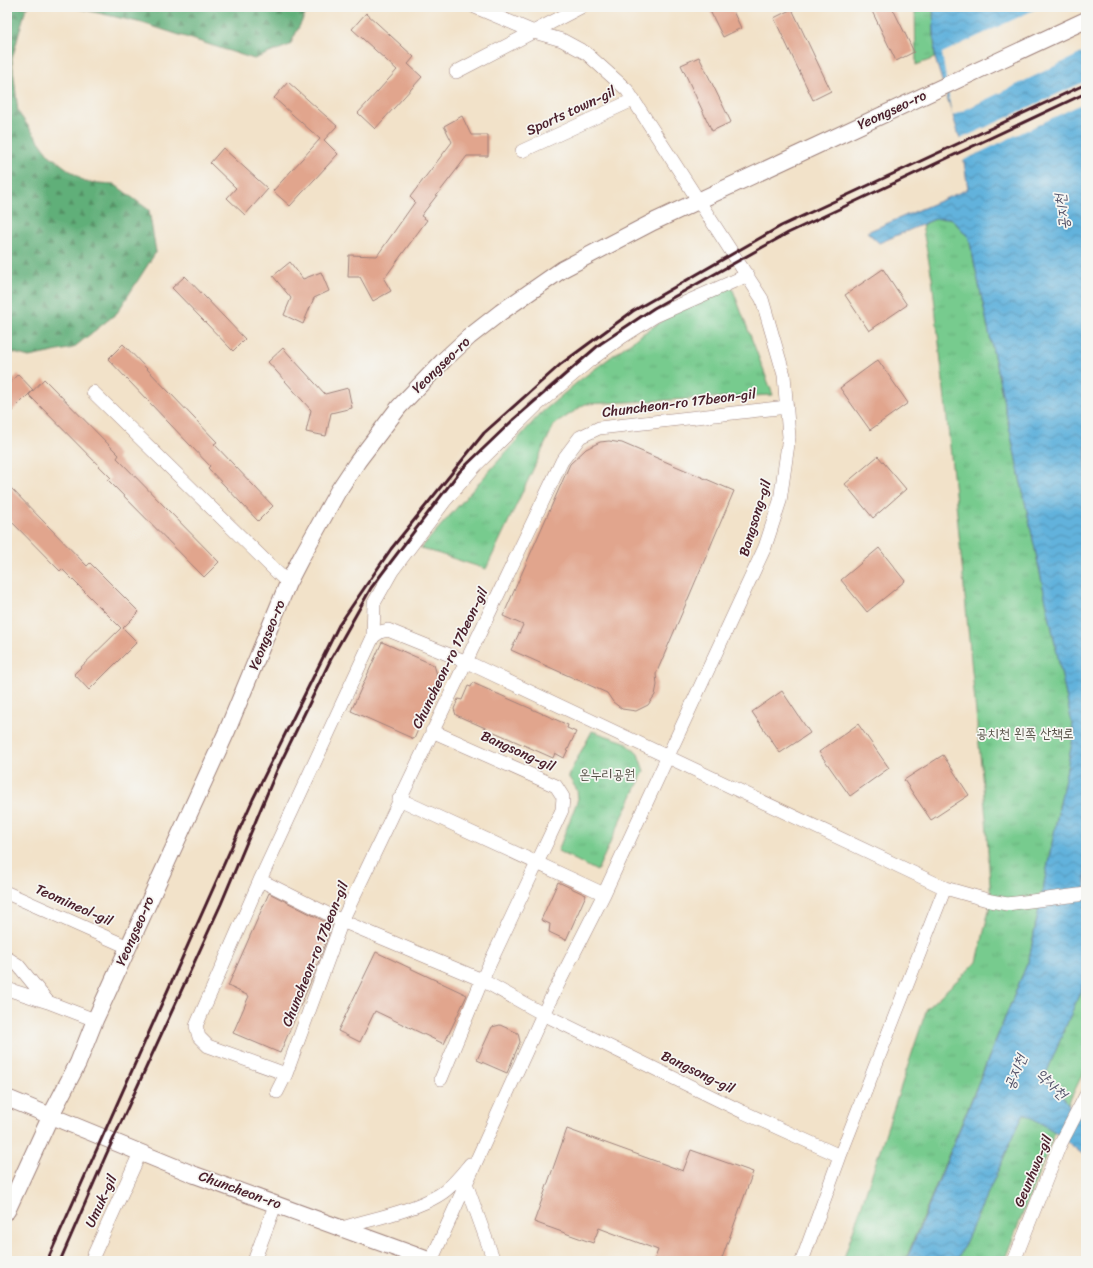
<svg xmlns="http://www.w3.org/2000/svg" width="1093" height="1268" font-family="Sriracha,'Poor Story',sans-serif">
	<style>
		.grass { fill: url(#grass-tufts); stroke: #60755c }
		.forest { fill: url(#forest-firs); stroke: #566752 }
		.water { fill: url(#water-waves); stroke: #566884 }
		.pier { fill: #f2e2c9 }
		.building { fill: #e1a58d }
		.lines { fill: none; stroke-linecap: round; stroke-linejoin: round }
		.minor-casing { stroke: #9e807a; stroke-width: 14 }
		.tertiary-casing { stroke: #9e807a; stroke-width: 18 }
		.minor { stroke: #fff; stroke-width: 13 }
		.tertiary { stroke: #fff; stroke-width: 16 }
		.rail { stroke: #4a1f2b; stroke-width: 3 }
		.labels { text-anchor: middle; dominant-baseline: central; stroke-width: 3.5; stroke-linejoin: round; paint-order: stroke }
		.street-label { font-size: 14px; fill: #4a1f2b; stroke: #f6f6f2 }
		.park-label { font-size: 14px; fill: #585349; stroke: #f6f6f2 }
		.water-label { font-size: 15px; font-style: italic; fill: #525269; stroke: #f6f6f2 }
	</style>
	<defs>
		<pattern id="grass-tufts" width="24" height="20" patternUnits="userSpaceOnUse"><rect width="24" height="20" fill="#77cb8e"/><path d="M3 7l-1-3M5 7V3M7 7l1-3M15 17l-1-3M17 17v-4M19 17l1-3" fill="none" stroke="#68ae7b"/></pattern>
		<pattern id="forest-firs" width="22" height="20" patternUnits="userSpaceOnUse"><rect width="22" height="20" fill="#61af79"/><path d="M5 1l3.5 6h-7zM16 11l3.5 6h-7z" fill="#528e63"/></pattern>
		<pattern id="water-waves" width="16" height="10" patternUnits="userSpaceOnUse"><rect width="16" height="10" fill="#62b2dc"/><path d="M0 5q4-4 8 0t8 0" fill="none" stroke="#5390b3"/></pattern>
	</defs>
	<rect width="100%" height="100%" fill="#f6f6f2"/>
	<filter id="ink" filterUnits="userSpaceOnUse"><feTurbulence type="fractalNoise" baseFrequency=".025" numOctaves="2"/><feDisplacementMap in="SourceGraphic" scale="8" xChannelSelector="R" yChannelSelector="G"/><feConvolveMatrix kernelMatrix="1 2 1 2 8 2 1 2 1" color-interpolation-filters="sRGB"/></filter>
	<filter id="wash" filterUnits="userSpaceOnUse"><feTurbulence type="fractalNoise" baseFrequency=".012" numOctaves="4" result="noise"/><feDisplacementMap in="SourceGraphic" scale="16" xChannelSelector="R" yChannelSelector="G"/><feGaussianBlur stdDeviation="0.9" result="paint"/><feColorMatrix in="noise" values="0 0 0 0 0 0 0 0 0 0 0 0 0 0 0 0 0 1.4 0 .05"/><feComposite in="paint" operator="in"/></filter>
	<g filter="url(#wash)">
		<rect width="100%" height="100%" fill="#f2e2c9"/>
		<path class="grass" d="M 915,7 L 933,7 L 935,58 L 916,65 Z
			M 951,218 L 969,238 L 1074,733 L 1029,959 L 905,1261 L 843,1261 L 927,1008 L 977,962 L 991,901 L 986,818 L 956,503 L 932,278 L 922,225 L 935,219 Z
			M 731,285 L 773,395 L 585,404 L 554,425 L 486,569 L 421,548 L 540,414 L 580,380 L 638,337 L 690,302 Z
			M 592,731 L 625,742 L 638,754 L 644,771 L 597,871 L 558,851 L 578,799 L 577,790 L 568,776 Z
			M 1086,978 L 1086,1067 L 1068,1104 L 1046,1074 Z
			M 1024,1113 L 1055,1132 L 1004,1261 L 957,1261 Z"/>
		<path class="forest" d="M 7,7 L 29,7 L 26,8 L 12,59 L 18,112 L 49,155 L 85,182 L 114,184 L 149,210 L 156,252 L 117,313 L 73,348 L 29,357 L 7,351 Z
			M 72,7 L 309,7 L 290,45 L 254,59 L 142,23 Z"/>
		<path class="water" d="M 933,7 L 1086,7 L 1086,978 L 1046,1074 L 1068,1104 L 1086,1122 L 1086,1157 L 1055,1132 L 1024,1113 L 957,1261 L 906,1261 L 1029,959 L 1074,733 L 969,238 L 951,218 L 935,219 L 879,243 L 867,232 L 968,189 L 961,142 L 935,58 Z"/>
		<path class="pier" d="M 1040,7 L 1086,7 L 1086,51 L 952,116 L 942,53 Z
			M 1086,81 L 1086,102 L 962,161 L 958,140 Z"/>
		<g id="blocks">
			<path class="building" d="M 708,7 L 731,7 L 741,28 L 723,37 Z
				M 870,7 L 892,7 L 914,52 L 896,61 Z
				M 792,9 L 831,91 L 813,100 L 774,18 Z
				M 366,13 L 414,57 L 408,64 L 422,77 L 375,129 L 358,113 L 397,70 L 352,29 Z
				M 699,57 L 731,122 L 712,131 L 681,65 Z
				M 288,82 L 337,126 L 324,140 L 338,154 L 290,206 L 273,191 L 320,139 L 274,98 Z
				M 462,116 L 471,135 L 488,135 L 488,156 L 467,156 L 421,216 L 427,220 L 384,279 L 391,291 L 373,301 L 360,277 L 348,277 L 349,255 L 377,256 L 415,202 L 410,197 L 452,142 L 444,126 Z
				M 223,148 L 268,189 L 245,215 L 227,198 L 236,188 L 210,163 Z
				M 290,262 L 303,279 L 321,272 L 329,291 L 314,298 L 303,324 L 284,315 L 291,298 L 273,276 Z
				M 883,269 L 907,305 L 869,331 L 845,295 Z
				M 185,276 L 245,339 L 233,351 L 172,288 Z
				M 123,344 L 217,442 L 214,444 L 273,506 L 258,521 L 208,468 L 210,466 L 108,359 Z
				M 283,348 L 325,394 L 348,388 L 352,408 L 331,413 L 326,436 L 306,432 L 311,410 L 268,362 Z
				M 878,360 L 908,403 L 870,430 L 840,388 Z
				M 18,374 L 33,390 L 7,416 L 7,386 Z
				M 44,379 L 119,455 L 117,458 L 219,562 L 204,577 L 108,480 L 111,478 L 29,395 Z
				M 609,441 L 622,443 L 734,491 L 656,674 L 657,685 L 655,695 L 648,705 L 636,711 L 622,709 L 613,702 L 607,693 L 511,650 L 523,625 L 503,616 L 570,464 L 586,449 L 600,442 Z
				M 878,456 L 906,489 L 873,518 L 845,484 Z
				M 7,484 L 87,566 L 90,563 L 139,612 L 123,628 L 137,642 L 89,690 L 74,674 L 121,628 L 62,569 L 60,571 L 7,517 Z
				M 879,548 L 905,581 L 867,612 L 841,580 Z
				M 382,642 L 434,665 L 439,681 L 414,739 L 351,711 Z
				M 473,683 L 568,725 L 567,728 L 576,732 L 564,758 L 555,753 L 553,758 L 456,715 L 454,709 L 458,699 L 462,700 L 468,686 L 471,687 Z
				M 782,691 L 810,733 L 780,753 L 752,712 Z
				M 858,724 L 889,768 L 850,796 L 819,752 Z
				M 943,755 L 969,795 L 931,820 L 904,780 Z
				M 558,882 L 586,895 L 566,940 L 549,932 L 550,924 L 541,920 Z
				M 269,893 L 332,925 L 314,974 L 280,1053 L 233,1033 L 249,996 L 228,986 Z
				M 376,952 L 467,995 L 444,1044 L 375,1011 L 360,1042 L 338,1031 Z
				M 500,1025 L 518,1033 L 520,1042 L 507,1073 L 477,1060 L 492,1027 Z
				M 567,1129 L 683,1171 L 691,1150 L 753,1172 L 721,1261 L 654,1261 L 658,1250 L 599,1228 L 593,1243 L 534,1222 Z"/>
		</g>
	</g>
	<g filter="url(#ink)">
		<use href="#blocks" fill-opacity="0" stroke="#9e807a" stroke-width="1"/>
		<g class="lines">
			<g class="minor-casing">
				<path id="minor" d="M 456,72 L 581,7
					M 522,151 L 633,100
					M 93,392 L 288,583
					M 373,637 L 374,603 L 392,571 L 444,502 L 477,464 L 536,406 L 589,361 L 622,337 L 655,316 L 748,275
					M 432,731 L 556,786 L 563,797 L 562,810 L 482,980 L 441,1079
					M 399,799 L 604,894
					M 260,880 L 342,921 L 482,980 L 543,1014 L 743,1112 L 840,1156
					M 7,893 L 128,947
					M 7,958 L 18,965 L 48,1002
					M 7,989 L 48,1002 L 95,1020
					M 286,1074 L 208,1046 L 199,1037 L 196,1026 L 260,880 L 373,637 L 380,632 L 388,630 L 467,662 L 945,888 L 991,901 L 1007,904 L 1086,894
					M 277,1092 L 286,1074 L 342,921 L 562,461 L 580,437 L 599,428 L 787,407
					M 466,1183 L 494,1261
					M 342,1228 C 371,1219 413,1211 439,1195 C 451,1188 461,1175 470,1164
					M 91,1261 L 140,1153
					M 254,1261 L 276,1203
					M 431,1261 L 543,1014 L 604,894 L 765,547 L 780,501 L 789,437 L 784,375 L 762,299 L 627,90 L 586,53 L 562,40 L 534,32 L 475,7
					M 802,1261 L 840,1156 L 945,888
					M 1014,1261 L 1059,1147 L 1086,1095"/>
			</g>
			<g class="tertiary-casing">
				<path id="tertiary" d="M 7,1098 L 195,1175 L 431,1261
					M 7,1211 L 51,1115 L 78,1063 L 95,1020 L 227,731 L 288,583 L 302,556 L 338,491 L 358,461 L 399,407 L 444,360 L 469,337 L 501,312 L 563,269 L 653,222 L 1086,20"/>
			</g>
			<use href="#minor" class="minor"/>
			<use href="#tertiary" class="tertiary"/>
			<path class="rail" d="M 47,1261 L 253,799 L 339,625 L 391,549 L 484,433 L 561,364 L 633,311 L 781,226 L 1086,84
				M 60,1261 L 106,1155 L 221,904 L 277,770 L 331,659 L 371,588 L 460,471 L 513,420 L 600,344 L 654,308 L 788,233 L 1086,93"/>
		</g>
	</g>
	<g class="labels">
		<g class="street-label">
			<text transform="translate(892 110) rotate(-25)">Yeongseo-ro</text>
			<text transform="translate(571 111) rotate(-25)">Sports town-gil</text>
			<text transform="translate(441 365) rotate(-44)">Yeongseo-ro</text>
			<text transform="translate(679 403) rotate(-7)">Chuncheon-ro 17beon-gil</text>
			<text transform="translate(755 518) rotate(-73)">Bangsong-gil</text>
			<text transform="translate(267 635) rotate(-68)">Yeongseo-ro</text>
			<text transform="translate(450 658) rotate(-64)">Chuncheon-ro 17beon-gil</text>
			<text transform="translate(518 751) rotate(24)">Bangsong-gil</text>
			<text transform="translate(74 905) rotate(24)">Teomineol-gil</text>
			<text transform="translate(135 931) rotate(-66)">Yeongseo-ro</text>
			<text transform="translate(315 954) rotate(-68)">Chuncheon-ro 17beon-gil</text>
			<text transform="translate(698 1072) rotate(26)">Bangsong-gil</text>
			<text transform="translate(1033 1171) rotate(-67)">Geunhwa-gil</text>
			<text transform="translate(240 1190) rotate(20)">Chuncheon-ro</text>
			<text transform="translate(101 1201) rotate(-65)">Umuk-gil</text>
		</g>
		<g class="park-label">
			<text x="1025" y="733">공치천 왼쪽 산책로</text>
			<text x="607" y="774">온누리공원</text>
		</g>
		<g class="water-label">
			<text transform="translate(1062 212) rotate(-97)">공지천</text>
			<text transform="translate(1015 1072) rotate(-68)">공지천</text>
			<text transform="translate(1052 1084) rotate(44)">약사천</text>
		</g>
	</g>
	<rect width="1093" height="1268" fill="none" stroke="#f6f6f2" stroke-width="24"/>
</svg>
